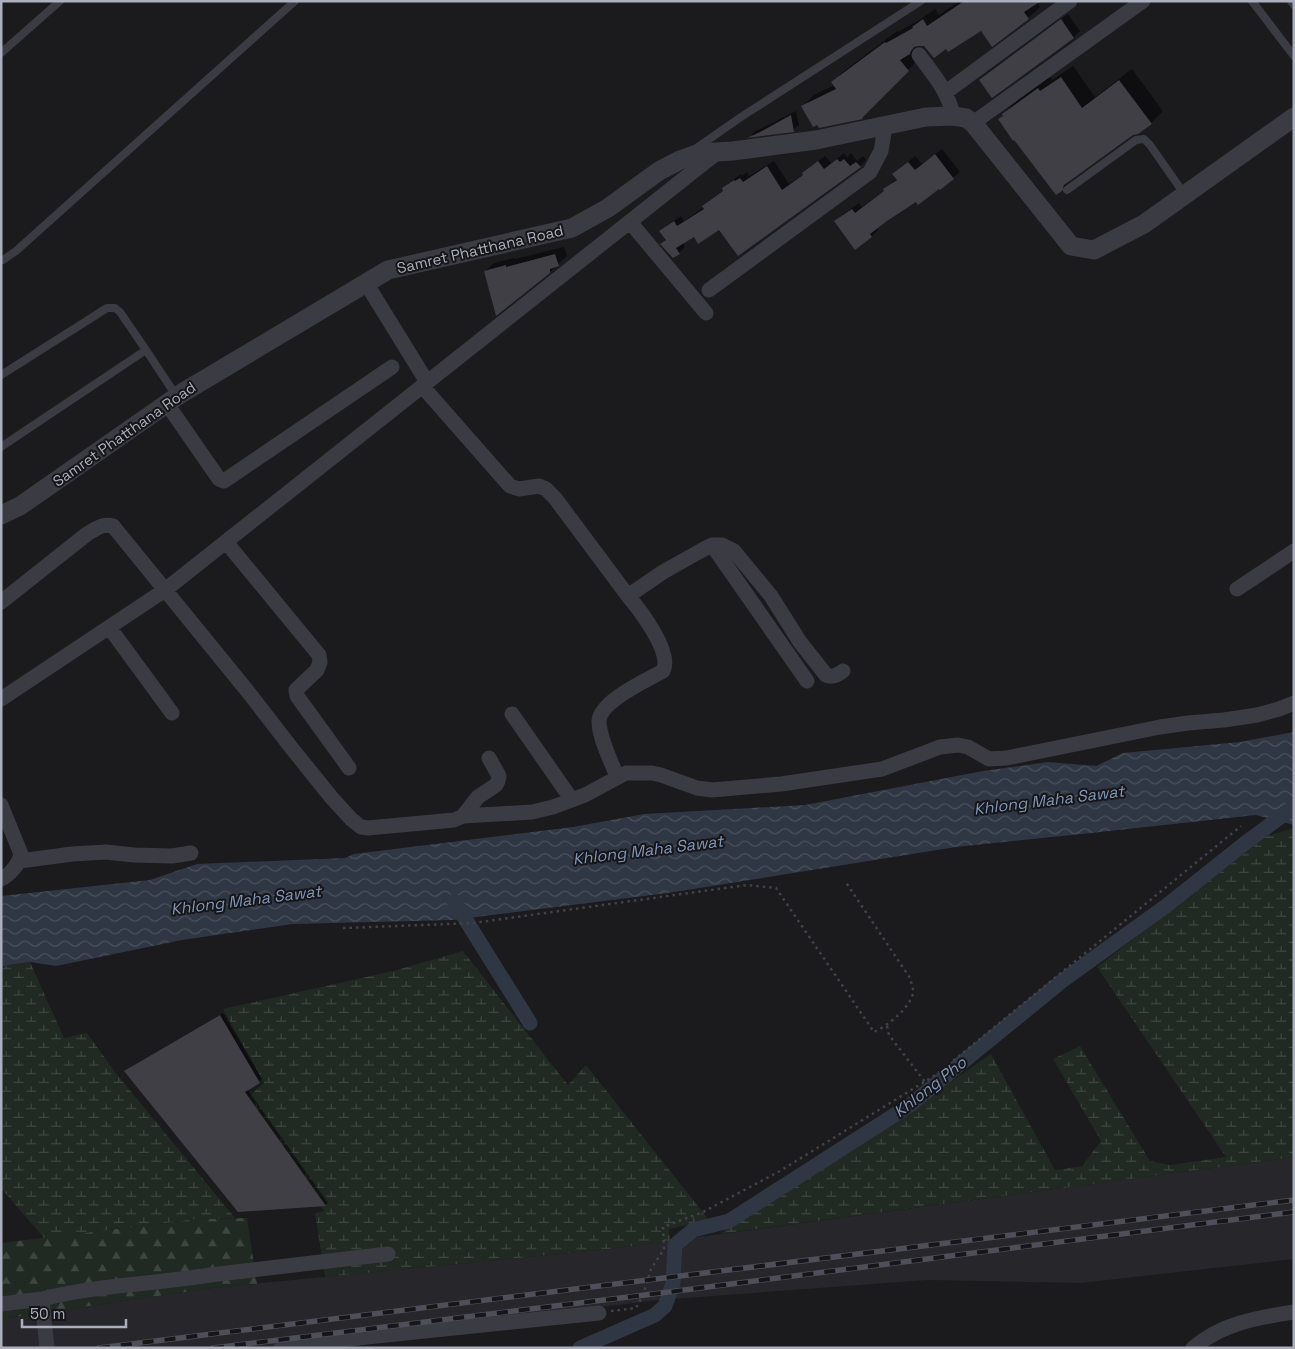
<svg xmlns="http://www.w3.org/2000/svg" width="1295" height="1349" font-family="'Space Grotesk',sans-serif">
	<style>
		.built { fill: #27262a }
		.forest { fill: url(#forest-firs) }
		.wetland { fill: url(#wetland-marsh) }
		.water { fill: url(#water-waves) }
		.shadow { fill: #0007 }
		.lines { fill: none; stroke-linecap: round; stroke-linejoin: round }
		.canal { stroke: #2e3743; stroke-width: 15 }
		.building { fill: #403f45 }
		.path { stroke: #41424a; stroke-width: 2.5; stroke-dasharray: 2.5 4; stroke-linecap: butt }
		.service { stroke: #3b3b43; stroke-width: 8 }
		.minor { stroke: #3b3b43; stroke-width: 15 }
		.tertiary { stroke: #3b3b43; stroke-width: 19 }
		.rail-casing { stroke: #4e4f58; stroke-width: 5.5 }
		.rail { stroke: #161518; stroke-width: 4; stroke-dasharray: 11; stroke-linecap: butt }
		.labels { text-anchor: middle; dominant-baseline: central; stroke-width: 4; stroke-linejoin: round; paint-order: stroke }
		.street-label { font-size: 15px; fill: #acafbe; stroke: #161518 }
		.water-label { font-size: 16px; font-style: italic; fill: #8097bb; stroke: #161518 }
	</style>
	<defs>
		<pattern id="forest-firs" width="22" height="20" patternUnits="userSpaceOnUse" patternTransform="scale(1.25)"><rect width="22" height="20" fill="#202922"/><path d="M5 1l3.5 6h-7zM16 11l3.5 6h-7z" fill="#3e4640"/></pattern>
		<pattern id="wetland-marsh" width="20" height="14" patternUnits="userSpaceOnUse" patternTransform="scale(1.25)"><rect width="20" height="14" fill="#202922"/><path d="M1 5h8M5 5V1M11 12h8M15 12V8" fill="none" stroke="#3e4640"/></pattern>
		<pattern id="water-waves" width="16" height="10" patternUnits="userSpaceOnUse" patternTransform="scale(1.25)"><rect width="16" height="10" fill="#2e3743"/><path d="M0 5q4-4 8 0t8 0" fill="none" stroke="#4a515c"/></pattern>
	</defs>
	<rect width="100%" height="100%" fill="#1b1a1d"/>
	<path class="built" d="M 1294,1157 L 1294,1259 L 1081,1283 L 927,1280 L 659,1300 L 264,1348 L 1,1348 L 1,1319 L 212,1288 L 609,1249 Z"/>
	<path class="forest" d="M 247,1218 L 257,1284 L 212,1288 L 1,1319 L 1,1243 L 196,1219 Z"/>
	<path class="wetland" d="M 1294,828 L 1294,1157 L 719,1234 L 849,1152 L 991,1054 L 1055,1170 L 1082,1166 L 1101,1141 L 1053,1059 L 1080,1046 L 1150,1161 L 1170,1165 L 1226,1157 L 1097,967 L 1267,836 Z
		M 463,951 L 568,1085 L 586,1065 L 709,1220 L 669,1229 L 670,1241 L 609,1249 L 325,1277 L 315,1213 L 324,1211 L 247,1098 L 264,1083 L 223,1009 L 393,971 Z
		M 30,962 L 64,1038 L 87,1033 L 115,1072 L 235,1218 L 196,1219 L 44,1238 L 1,1188 L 1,966 Z"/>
	<path class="water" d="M 1294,732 L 1294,825 L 1256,815 L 1091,833 L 956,847 L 668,893 L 453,920 L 293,924 L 182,940 L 56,966 L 30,962 L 1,966 L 1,896 L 150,880 L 197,864 L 345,858 L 354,854 L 573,827 L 644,814 L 805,805 L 983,771 L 1048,762 L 1096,766 L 1123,753 L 1240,742 Z"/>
	<path class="shadow" d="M 960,1 L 1038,1 L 1037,2 L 1040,7 L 1028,18 L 981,30 L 946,47 L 918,44 L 912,50 L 919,59 L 873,105 L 803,106 L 814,95 L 835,85 L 833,82 L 844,71 L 897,31 L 898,32 L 921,19 L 935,9 L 939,15 Z
		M 1068,14 L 1080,31 L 1074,37 L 992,96 L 980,80 L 987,74 Z
		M 1073,66 L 1095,97 L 1132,69 L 1163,111 L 1151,123 L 1132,134 L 1073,177 L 1061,190 L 1003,114 L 1015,102 L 1050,77 L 1052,80 Z
		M 796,111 L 799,125 L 793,130 L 751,136 L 754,132 Z
		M 942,149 L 960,172 L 953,178 L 916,200 L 877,228 L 878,230 L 872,236 L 855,248 L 836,222 L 842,215 L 859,203 L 862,207 L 885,190 L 891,183 L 897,179 L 894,174 L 915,156 L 922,164 Z
		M 844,153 L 847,157 L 851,153 L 857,161 L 863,156 L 866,160 L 860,166 L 719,228 L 694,236 L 683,243 L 685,247 L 679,253 L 662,244 L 666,239 L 661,231 L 667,225 L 681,216 L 684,221 L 704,207 L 703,206 L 710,200 L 724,190 L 723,188 L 730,182 L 741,174 L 742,176 L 747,172 L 749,176 L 774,161 L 789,184 L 804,174 L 810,167 L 825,156 L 831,163 Z
		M 564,247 L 567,256 L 550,272 L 485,271 L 494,263 L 514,258 L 515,259 Z
		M 223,1013 L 262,1079 L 247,1089 L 328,1203 L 325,1205 L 128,1069 Z"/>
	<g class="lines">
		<path class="canal" d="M 454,901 L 530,1023
			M 580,1348 L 655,1315 L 665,1306 L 673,1283 L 675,1245 L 693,1230 L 729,1221 L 910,1105 L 1062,981 L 1166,906 L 1244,844 L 1294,807"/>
	</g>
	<path class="building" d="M 964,1 L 1041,1 L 1024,12 L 1029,19 L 992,47 L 981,31 L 948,52 L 946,49 L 934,58 L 924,46 L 918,46 L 914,47 L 911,51 L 910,54 L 900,60 L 909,71 L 862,118 L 863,119 L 819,128 L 817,125 L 813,127 L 801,106 L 836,89 L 831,82 L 885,42 L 886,43 L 913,28 L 912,27 L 923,19 L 927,26 Z
		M 1061,19 L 1074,38 L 992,98 L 979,80 Z
		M 1061,77 L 1082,108 L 1119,80 L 1152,124 L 1138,134 L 1133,135 L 1064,185 L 1062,191 L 1056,195 L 1014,140 L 1013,141 L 998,119 L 1003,116 L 1002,114 L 1038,88 L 1040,91 Z
		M 791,115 L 794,132 L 747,138 L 760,132 Z
		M 935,154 L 954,179 L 940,190 L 939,189 L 918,205 L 916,202 L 887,221 L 870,234 L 872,237 L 855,250 L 834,221 L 852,209 L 855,213 L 884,191 L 883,189 L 897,180 L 892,174 L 908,162 L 915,170 Z
		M 837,159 L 840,162 L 844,159 L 850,166 L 856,162 L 861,167 L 738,256 L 719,230 L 698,244 L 694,237 L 676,248 L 680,254 L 673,258 L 660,244 L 666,240 L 659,231 L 674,221 L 677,226 L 704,209 L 702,206 L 723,191 L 722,188 L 734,180 L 735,181 L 740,178 L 743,182 L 767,166 L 782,190 L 803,175 L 802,173 L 818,161 L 824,169 Z
		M 555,254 L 559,266 L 550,269 L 550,273 L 496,316 L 484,271 L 506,265 L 506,267 Z
		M 220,1015 L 260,1083 L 245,1092 L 326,1206 L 238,1212 L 124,1071 Z"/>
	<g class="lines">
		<path class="path" d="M 343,928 L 473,923 L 747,885 L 776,888 L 874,1032 C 888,1025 908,1010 913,994 C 914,989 911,983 910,978 L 845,881
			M 887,1026 L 889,1035 L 925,1082
			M 611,1311 L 636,1308 L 643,1295 L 651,1269 L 664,1249 L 663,1227 L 703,1212 L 780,1171 L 937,1074 L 1241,826"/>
		<path class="service" d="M 1252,1 L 1294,56
			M 1291,1 L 1294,5
			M 1,53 L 60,1
			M 695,149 L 741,117 L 921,1
			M 1067,190 L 1136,140 L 1144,139 L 1150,145 L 1185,195
			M 1,260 L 3,260 L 16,251 L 295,1
			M 146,350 L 177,397
			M 1,375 L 107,308 L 115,308 L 120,312 L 146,350 L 1,447"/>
		<path class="minor" d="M 919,55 C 933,74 949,92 953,116
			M 946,92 L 1070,1
			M 973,123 L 1143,1
			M 630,222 L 706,313
			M 366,283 L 427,382
			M 709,290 L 870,172 L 881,151 L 885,127
			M 422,386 L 510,486 L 519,489 L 539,486 L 546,489 L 555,498 L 628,596
			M 167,404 L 219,479 L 224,481 L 392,367
			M 226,542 L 319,655 L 320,662 L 317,670 L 296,690 L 297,696 L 349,768
			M 712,545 L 807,681
			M 1237,589 L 1294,551
			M 1,602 L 87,534 C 96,529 103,523 113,526 L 249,693 L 290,746 L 331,797 L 351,819 L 361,827 L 368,828 L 454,820 L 463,816 L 532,812 L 553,807 L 585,795 L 626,773 L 652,773 L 661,775 L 697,788 L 712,790 L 781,784 L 882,769 L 940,747 L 958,745 L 968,747 L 989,759 L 1007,758 L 1160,727 L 1188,723 L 1224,720 L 1257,715 L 1279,709 L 1294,703
			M 109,627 L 172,713
			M 1,699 L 165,590 L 719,151
			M 512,714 L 572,800
			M 617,777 C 611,760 600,741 599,722 C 598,702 647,680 663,671 C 673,653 640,610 628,596 L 663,572 L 704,549 L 712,545 L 722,545 L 734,551 L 771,596 L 800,642 L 826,675 C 832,678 837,675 843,671
			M 1,805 L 21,854 C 19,864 11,874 1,879
			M 463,816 L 478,797 L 496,785 L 498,781 L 499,776 L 489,758
			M 20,861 L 72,854 L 106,852 L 134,855 L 172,856 L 191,853
			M 1,1304 L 42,1299
			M 47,1348 L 42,1299 C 97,1285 154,1284 210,1275 L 388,1254
			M 281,1348 L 367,1337 L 599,1313
			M 1193,1348 C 1223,1323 1256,1318 1294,1312"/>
		<path class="tertiary" d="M 1,515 L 20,506 L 182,393 L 388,270 L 572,228 L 608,208 L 659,171 L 680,160 L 700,153 L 733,151 L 816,140 L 926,117 L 953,116 L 966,118 L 973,123 L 1071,246 L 1094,250 L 1144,224 L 1294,117"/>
		<g class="rail-casing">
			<path id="rail" d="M 99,1348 L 1294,1200
				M 213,1348 L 661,1293 L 1294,1212"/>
		</g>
		<use href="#rail" class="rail"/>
	</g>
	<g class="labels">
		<g class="street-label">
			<text transform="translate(480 249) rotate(-13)">Samret Phatthana Road</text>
			<text transform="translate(124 434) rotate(-35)">Samret Phatthana Road</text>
		</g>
		<g class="water-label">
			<text transform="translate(1049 800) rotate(-7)">Khlong Maha Sawat</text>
			<text transform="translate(648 850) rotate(-7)">Khlong Maha Sawat</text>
			<text transform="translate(246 900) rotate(-7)">Khlong Maha Sawat</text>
			<text transform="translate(930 1087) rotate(-38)">Khlong Pho</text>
		</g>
	</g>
	<rect width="1295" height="1349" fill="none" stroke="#acafbe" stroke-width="5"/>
	<path d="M22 1319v8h104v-8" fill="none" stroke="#acafbe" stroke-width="2.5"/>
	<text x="30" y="1319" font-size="15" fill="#acafbe" stroke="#161518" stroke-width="4" paint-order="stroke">50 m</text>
</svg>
